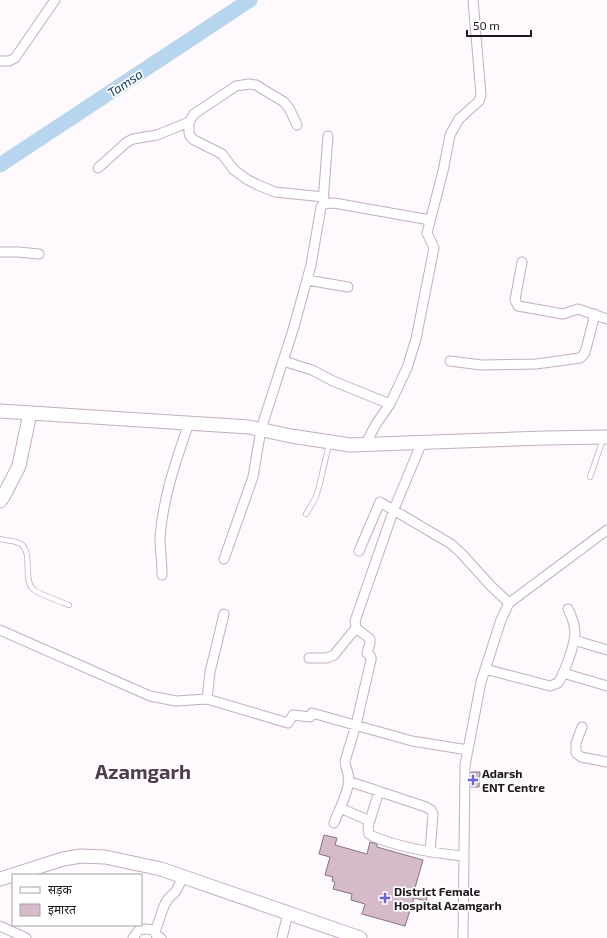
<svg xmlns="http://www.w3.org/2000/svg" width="607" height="938" font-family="'Exo 2','Noto Sans Devanagari',sans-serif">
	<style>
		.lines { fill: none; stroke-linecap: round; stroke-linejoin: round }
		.river { stroke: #b7d5ee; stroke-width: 15 }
		.building { fill: #d5baca; stroke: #8b7281 }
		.lane-casing { stroke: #c3aec3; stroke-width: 6 }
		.street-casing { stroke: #c3aec3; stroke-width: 11 }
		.secondary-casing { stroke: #c3aec3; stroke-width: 15 }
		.lane { stroke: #fff; stroke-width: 4.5 }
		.street { stroke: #fff; stroke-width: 9 }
		.secondary { stroke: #fff; stroke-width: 13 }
		.poi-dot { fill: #6f61db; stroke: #fff; stroke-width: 1.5 }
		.labels { text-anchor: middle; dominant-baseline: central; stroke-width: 3.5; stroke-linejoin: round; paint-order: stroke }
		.poi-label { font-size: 12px; font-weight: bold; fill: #1e171e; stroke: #fff; text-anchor: start }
		.water-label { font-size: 13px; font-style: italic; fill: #0e3d60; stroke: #fff }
		.town-label { font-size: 20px; font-weight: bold; fill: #4f3d4f; stroke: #fff }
	</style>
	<rect width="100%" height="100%" fill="#fdf9fd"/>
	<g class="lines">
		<path class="river" d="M 0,165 L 250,0"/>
	</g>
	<path class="building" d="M 471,772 L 480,772 L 479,787 L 471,787 Z
		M 324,835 L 337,838 L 335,845 L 367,854 L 370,842 L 377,844 L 377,847 L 423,860 L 415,888 L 429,892 L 426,901 L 414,898 L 405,926 L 362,914 L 365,904 L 351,900 L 352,894 L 333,889 L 335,882 L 332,881 L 333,877 L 325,875 L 330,857 L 319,854 Z"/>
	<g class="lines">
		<g class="lane-casing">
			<path id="lane" d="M 590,477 L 603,439
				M 306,514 L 316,497 L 320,483 L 329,444
				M 0,539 C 7,541 15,540 21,544 C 33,553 23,578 32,588 C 36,593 61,602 69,605"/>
		</g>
		<g class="street-casing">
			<path id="street" d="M 0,61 L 9,61 L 15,58 L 55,0
				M 297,125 L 289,108 L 284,102 L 256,85 L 249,84 L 236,86 L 194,114 L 189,122 L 189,133 L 190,136 L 194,140 L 222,154 L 234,170 L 248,180 L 258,185 L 275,192 L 324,197
				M 98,168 L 127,142 L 133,139 L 157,135 L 189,122
				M 323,202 L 328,136
				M 0,252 L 18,252 L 39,254
				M 522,262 L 515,300 L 518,306 L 563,314 L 578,309 L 607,319
				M 307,280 L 348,287
				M 283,361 L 312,370 L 333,381 L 390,404
				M 450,361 L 481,365 L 536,364 L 580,358 L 585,353 L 595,314
				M 365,445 L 376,424 L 390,404 L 407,368 L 416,339 L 434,248 L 427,233 L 443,171 L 450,135 L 459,119 L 479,101 L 481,95 L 473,0
				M 359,551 L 380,502 L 451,544 L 461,553 L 490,585 L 509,603
				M 224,559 L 253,477 L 261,429 L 293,330 L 311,265 L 321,207 L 323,204 L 334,203 L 430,220
				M 162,575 C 162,562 160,550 160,537 C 163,498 176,460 189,423
				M 0,630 L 150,696 L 176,701 L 207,699 L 288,723 L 293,715 L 310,717 L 312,713 L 412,741 L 468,750
				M 574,640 L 607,650
				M 309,658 L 327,658 L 334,655 L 356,628
				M 485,669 L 550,686 L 558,683 C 564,674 575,644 575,633 C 575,624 572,617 568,609
				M 563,673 L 607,686
				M 207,699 L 210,672 L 224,614
				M 582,727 L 576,743 L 576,753 L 581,757 L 607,762
				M 348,781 L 426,807 L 431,810 L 433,814 L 430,852
				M 379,791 L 368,827 L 369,834 L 372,836 C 401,848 432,853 463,856
				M 340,808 L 370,821
				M 334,823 C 339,809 348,794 349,780 C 349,773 345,767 345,761 L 356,725 L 371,660 L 371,657 L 367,653 L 370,643 L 370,639 L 356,628 L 355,621 L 394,509 L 422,442
				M 0,926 L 26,938
				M 154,930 L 156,935 L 161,938
				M 133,938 L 139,930 L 146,929 L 154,930 L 156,929 L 164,906 L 168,899 L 176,891 L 183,877
				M 282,938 L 288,913
				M 463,938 L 465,765 L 481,682 L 501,620 L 509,603 L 607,530"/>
		</g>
		<g class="secondary-casing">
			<path id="secondary" d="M 0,411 L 249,427 L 291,436 L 350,445 L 545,438 L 607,437
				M 0,501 L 3,497 L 19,466 L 30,413
				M 0,879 L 63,859 L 81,856 L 105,857 L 161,869 L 360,938"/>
		</g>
		<use href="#lane" class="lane"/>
		<use href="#street" class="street"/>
		<use href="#secondary" class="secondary"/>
	</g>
	<g class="poi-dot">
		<path d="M471 774h4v4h4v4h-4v4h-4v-4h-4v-4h4z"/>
		<path d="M383 892h4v4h4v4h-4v4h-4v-4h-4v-4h4z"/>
	</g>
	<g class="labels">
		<g class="poi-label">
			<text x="482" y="773">Adarsh<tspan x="482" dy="14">ENT Centre</tspan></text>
			<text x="394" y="891">District Female<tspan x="394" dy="14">Hospital Azamgarh</tspan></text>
		</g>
		<g class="water-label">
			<text transform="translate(125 83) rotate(-34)">Tamsa</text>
		</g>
		<g class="town-label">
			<text x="143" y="771">Azamgarh</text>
		</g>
	</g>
	<rect x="12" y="874" width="130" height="52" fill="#ffffff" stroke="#a5a2a5"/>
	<rect x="20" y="887" width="20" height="6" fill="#ffffff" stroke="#a5a2a5"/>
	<text x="48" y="894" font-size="12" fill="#1e171e">सड़क</text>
	<rect x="20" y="904" width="20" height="12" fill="#d5baca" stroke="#a5a2a5"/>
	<text x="48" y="914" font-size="12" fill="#1e171e">इमारत</text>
	<path d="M467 30v6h64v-6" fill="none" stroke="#1e171e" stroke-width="2"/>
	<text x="473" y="30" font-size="12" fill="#1e171e" stroke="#ffffff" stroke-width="3" paint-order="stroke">50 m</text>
</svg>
